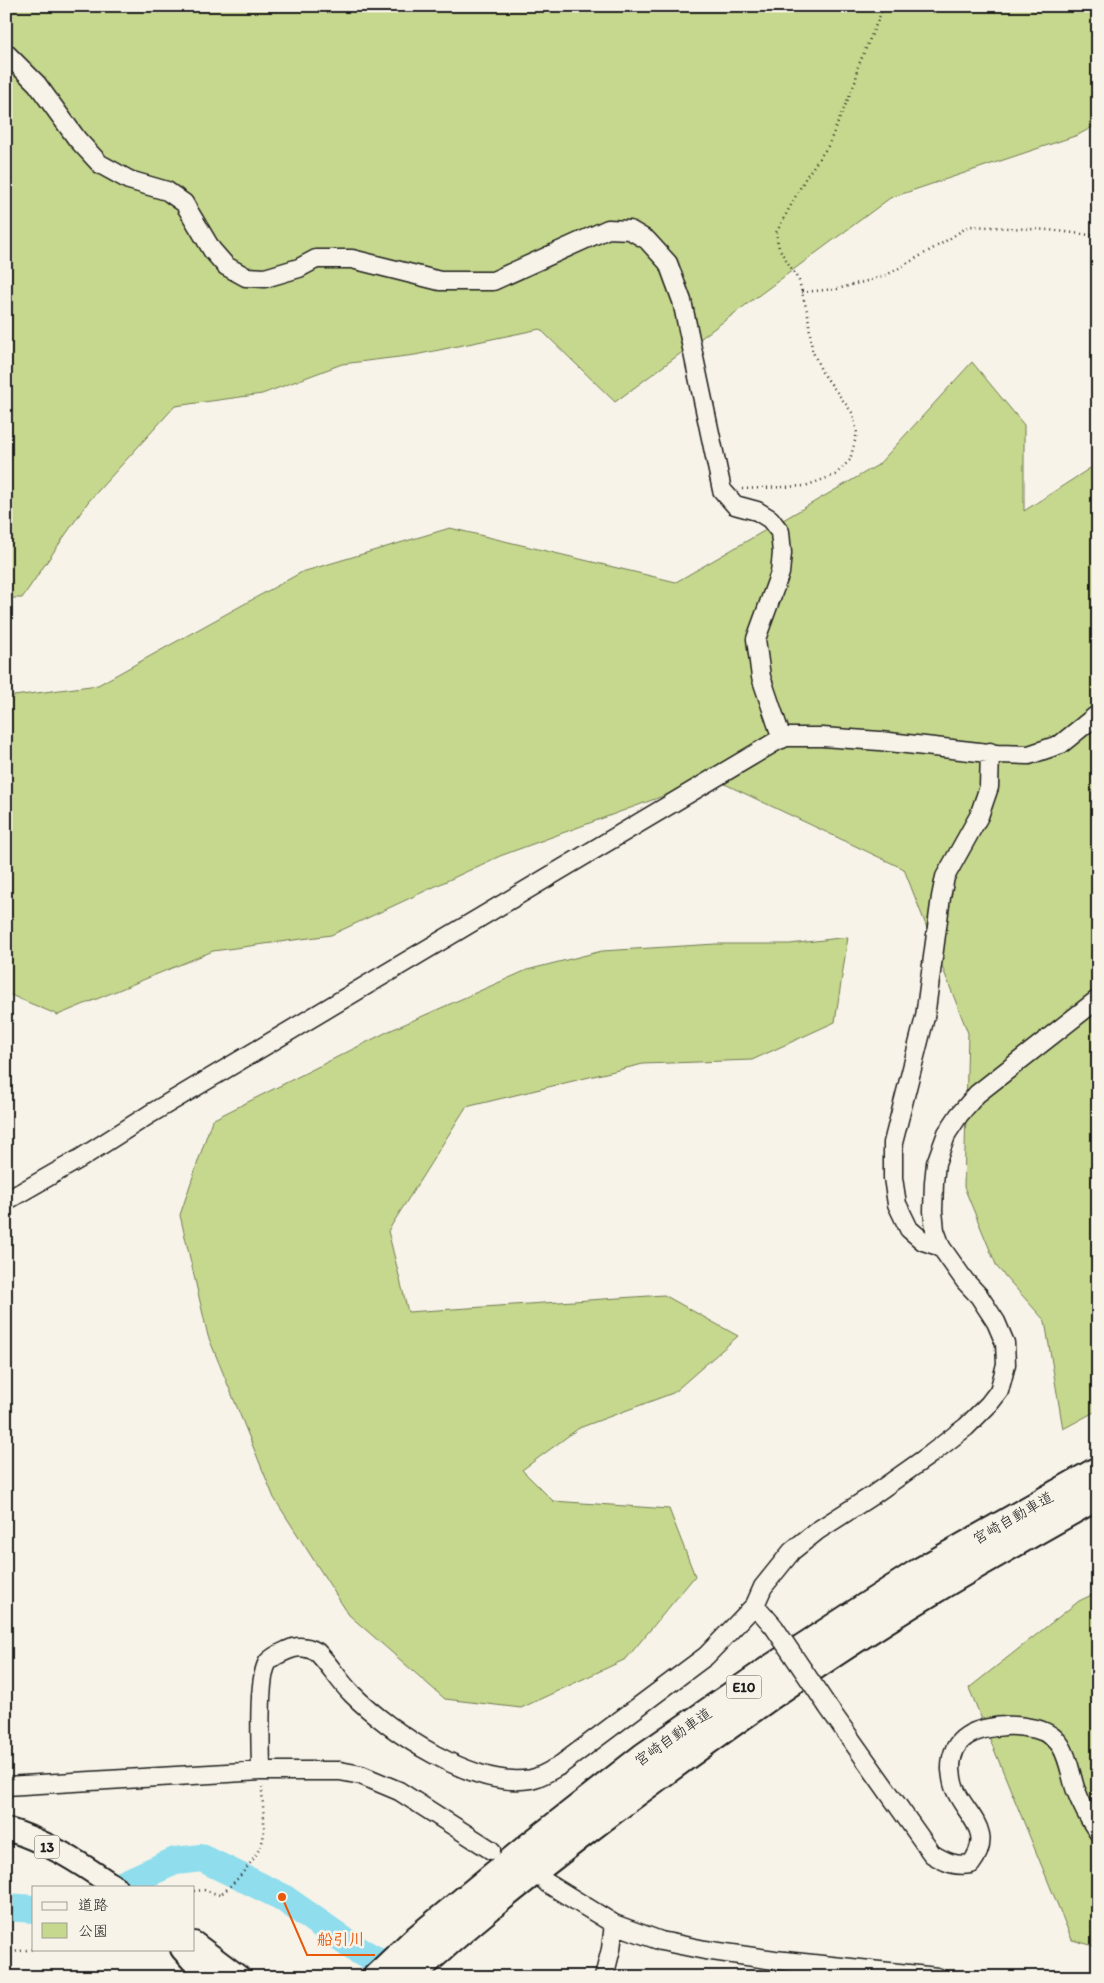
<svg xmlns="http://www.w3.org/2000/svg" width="1104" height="1983" font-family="Itim,'Klee One',sans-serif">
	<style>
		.green { fill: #c6d88d; stroke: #717a54 }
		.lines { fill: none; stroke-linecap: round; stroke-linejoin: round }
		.river { stroke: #8fdded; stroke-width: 28 }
		.minor-casing { stroke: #1c1c1c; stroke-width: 21 }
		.major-casing { stroke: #1c1c1c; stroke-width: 26 }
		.highway-casing { stroke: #1c1c1c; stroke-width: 30 }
		.path { stroke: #1c1c1c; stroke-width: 2.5; stroke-dasharray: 1 4; stroke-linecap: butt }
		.minor { stroke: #f7f3e8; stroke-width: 18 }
		.major { stroke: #f7f3e8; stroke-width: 22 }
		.highway { stroke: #f7f3e8; stroke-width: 26 }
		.minor-bridge-casing { stroke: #1c1c1c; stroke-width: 21; stroke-linecap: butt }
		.minor-bridge { stroke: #f7f3e8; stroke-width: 18 }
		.labels { text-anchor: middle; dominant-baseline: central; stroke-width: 5; stroke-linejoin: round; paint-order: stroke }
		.shield { fill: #f7f3e8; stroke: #5e5c59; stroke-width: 1 }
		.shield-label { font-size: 14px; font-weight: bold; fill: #1c1c1c }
		.street-label { font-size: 15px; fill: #1c1c1c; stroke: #f7f3e8 }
		.leader { fill: none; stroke: #e8590c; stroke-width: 2 }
		.callout-dot { fill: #e8590c; stroke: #f7f3e8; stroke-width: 2 }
		.callout-label { font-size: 16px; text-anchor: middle; font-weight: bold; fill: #e8590c; stroke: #f7f3e8; stroke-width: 5; stroke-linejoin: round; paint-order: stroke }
	</style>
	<rect width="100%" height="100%" fill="#f7f3e8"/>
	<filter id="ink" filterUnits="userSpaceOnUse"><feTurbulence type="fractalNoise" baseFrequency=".02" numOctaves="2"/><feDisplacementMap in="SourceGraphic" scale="10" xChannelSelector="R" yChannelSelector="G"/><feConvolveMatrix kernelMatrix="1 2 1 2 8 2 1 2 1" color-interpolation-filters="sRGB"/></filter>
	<g filter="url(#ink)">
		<path class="green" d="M 6,6 L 1098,6 L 1098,124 L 1078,135 L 890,198 L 615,402 L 540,329 L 415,355 L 342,364 L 262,394 L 175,406 L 88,502 L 22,598 L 6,598 Z
			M 972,362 L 1024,425 L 1024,511 L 1098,463 L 1098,1410 L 1063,1429 L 1045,1321 L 997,1267 L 964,1187 L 968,1033 L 904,869 L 712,778 L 500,856 L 331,935 L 213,951 L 58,1015 L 6,993 L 6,697 L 98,685 L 302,572 L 450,528 L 676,582 L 878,465 Z
			M 848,937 L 835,1022 L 752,1060 L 643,1064 L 466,1107 L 388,1231 L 408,1312 L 664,1295 L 738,1336 L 673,1393 L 579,1428 L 522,1470 L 553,1501 L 669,1509 L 695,1576 L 626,1659 L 521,1708 L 445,1699 L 349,1615 L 274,1498 L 208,1336 L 180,1215 L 212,1120 L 389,1031 L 527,970 L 602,951 L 716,944 L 790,944 Z
			M 1098,1592 L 1098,1947 L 1072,1940 L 969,1688 L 1079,1601 Z"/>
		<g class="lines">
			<path class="river" d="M 117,1887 L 175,1861 L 202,1858 L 282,1897 L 356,1949 L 407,1977
				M 6,1907 L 34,1909"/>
			<g class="minor-casing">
				<path id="minor" d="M 6,53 L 37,84 L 77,139 L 100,164 L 129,180 L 167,191 L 184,203 L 212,250 L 226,266 L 246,277 L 265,278 L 299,268 L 316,259 L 352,259 L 440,281 L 493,281 L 608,229 L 630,230 L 647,240 L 668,263 L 682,301 L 722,490 L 735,505 L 757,511 L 770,519 L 780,532 L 782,553 L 780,573 L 756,639 L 761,677 L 782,739
					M 6,1201 L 81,1158 L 150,1114 L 780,739 L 786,737 L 822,737 L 880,741 L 997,754 L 1029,755 L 1061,744 L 1098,714
					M 941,1247 L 923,1241 L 909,1229 L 897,1204 L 893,1178 L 893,1143 L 925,1017 L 941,897 L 945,877 L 979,816 L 989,787 L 990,752
					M 755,1605 L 774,1627
					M 828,1707 L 932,1854 C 945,1862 956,1867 971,1864 C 996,1831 965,1815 955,1789 C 952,1783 952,1777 951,1770 C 950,1736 976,1728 1005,1726 C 1015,1725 1026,1727 1036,1729 C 1067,1737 1067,1762 1075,1788 C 1081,1804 1089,1819 1098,1832
					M 261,1771 C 261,1749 257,1678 268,1662 C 273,1656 281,1653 288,1650 C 298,1645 308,1647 317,1652 C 330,1665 339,1681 352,1694 C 390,1732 474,1789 531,1779 C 541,1777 550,1771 559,1766 L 706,1656 L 755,1605 L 763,1587 L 792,1551 L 817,1531 L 873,1495 L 931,1454 L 966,1427 L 989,1404 L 999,1391 L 1003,1376 L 1006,1364 L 1005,1343 L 996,1322 L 979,1296 L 965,1281 L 941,1247 L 935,1230 L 933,1211 L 934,1182 L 936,1163 L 947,1133 L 959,1115 L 977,1094 L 1098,999
					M 6,1786 L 261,1771 L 340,1771 L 361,1775 L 399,1791 L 491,1850
					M 547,1883 L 614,1924 L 661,1941 L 705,1950 L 775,1960 L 937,1977
					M 604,1977 L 611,1949 L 614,1924"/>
			</g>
			<g class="major-casing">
				<path id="major" d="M 6,1829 C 45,1840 82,1864 115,1887
					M 194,1943 L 239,1977
					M 182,1949 L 207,1977"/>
			</g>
			<g class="highway-casing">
				<path id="highway" d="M 376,1977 L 415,1940 L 528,1847 L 644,1756 L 771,1668 L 920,1571 L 1098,1470
					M 410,1977 C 467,1924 528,1876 589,1829 C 700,1744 814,1663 933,1591 C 987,1558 1043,1528 1098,1496"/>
			</g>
			<path class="path" d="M 802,292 L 837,289 L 885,276 L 941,244 L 969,226 L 1049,230 L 1098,236
				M 742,489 L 805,486 L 835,475 L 850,460 L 857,433 L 853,414 L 822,372 L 812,350 L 808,315 L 799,281 L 779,248 L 776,233 L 806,177 L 828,146 L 856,80 L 857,69 L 884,6
				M 194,1891 L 204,1890 L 220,1895 C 234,1884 259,1857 263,1839 C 266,1823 262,1804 262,1787
				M 6,1953 L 34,1949"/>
			<use href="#minor" class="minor"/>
			<use href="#major" class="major"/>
			<use href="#highway" class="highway"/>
			<g class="minor-bridge-casing">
				<path id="minor-bridge" d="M 774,1627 L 828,1707"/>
			</g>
			<use href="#minor-bridge" class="minor-bridge"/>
		</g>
	</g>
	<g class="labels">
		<g class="shield">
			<rect x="726.5" y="1675.5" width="35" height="23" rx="4"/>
			<rect x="34.5" y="1835.5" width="25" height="23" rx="4"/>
		</g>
		<g class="shield-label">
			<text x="744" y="1687">E10</text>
			<text x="47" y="1847">13</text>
		</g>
		<g class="street-label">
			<text transform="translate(1013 1518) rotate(-30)">宮崎自動車道</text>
			<text transform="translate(673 1737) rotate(-35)">宮崎自動車道</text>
		</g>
	</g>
	<path class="leader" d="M282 1897L307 1955H375"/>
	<circle class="callout-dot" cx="282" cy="1897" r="5"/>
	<g class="callout-label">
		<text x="341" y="1945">船引川</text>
	</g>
	<rect width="1104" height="1983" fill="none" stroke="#f7f3e8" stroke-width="25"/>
	<rect x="12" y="12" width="1079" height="1958" fill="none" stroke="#1c1c1c" stroke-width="2" filter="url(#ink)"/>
	<rect x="32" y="1886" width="162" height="65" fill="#f7f3e8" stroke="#9f9d96"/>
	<rect x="42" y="1902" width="25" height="8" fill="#f7f3e8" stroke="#9f9d96"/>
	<text x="78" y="1910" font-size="15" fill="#1c1c1c">道路</text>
	<rect x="42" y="1923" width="25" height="15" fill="#c6d88d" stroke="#9f9d96"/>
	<text x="78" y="1936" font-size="15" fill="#1c1c1c">公園</text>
</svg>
